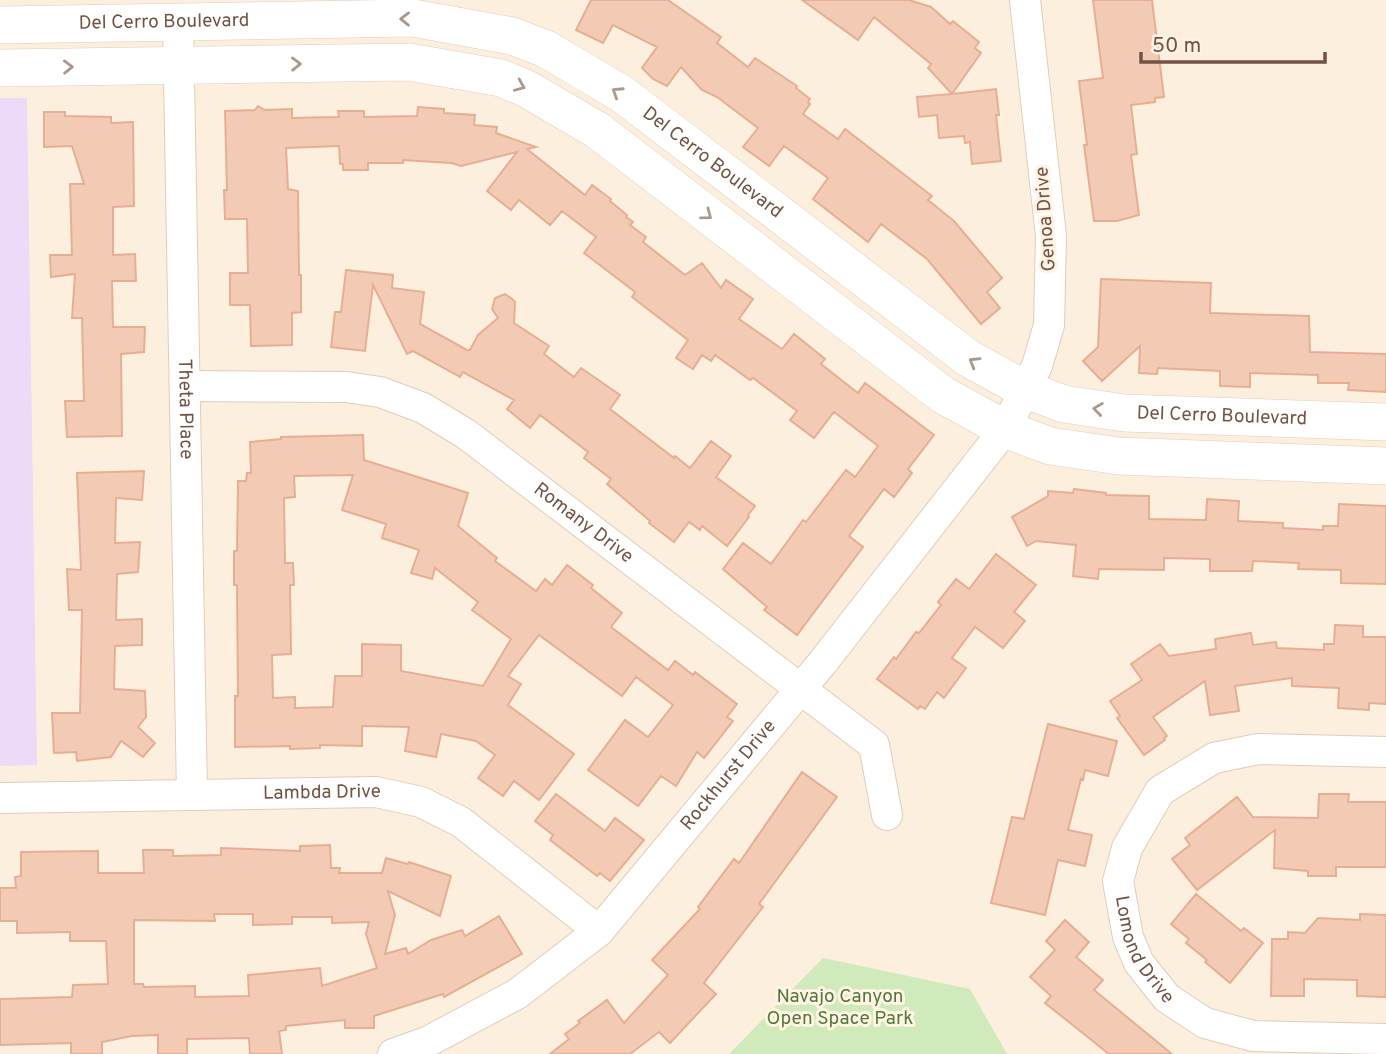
<svg xmlns="http://www.w3.org/2000/svg" width="1386" height="1054" font-family="Overpass,sans-serif">
	<style>
		.education { fill: #ecdaf8 }
		.green { fill: #d1eabc }
		.building { fill: #f3cab4; stroke: #e6af94; stroke-width: 2; fill-rule: evenodd }
		.lines { fill: none; stroke-linecap: round; stroke-linejoin: round }
		.minor-casing { stroke: #e2ccbc; stroke-width: 32 }
		.tertiary-casing { stroke: #e2ccbc; stroke-width: 38 }
		.minor { stroke: #fff; stroke-width: 30 }
		.tertiary { stroke: #fff; stroke-width: 37 }
		.oneway { stroke: #ab988f }
		.labels { text-anchor: middle; dominant-baseline: central; stroke-width: 6; stroke-linejoin: round; paint-order: stroke }
		.street-label { font-size: 19px; fill: #735345; stroke: #fff3e4 }
		.park-label { font-size: 19px; fill: #52793d; stroke: #fff3e4 }
	</style>
	<rect width="100%" height="100%" fill="#fdefdd"/>
	<path class="education" d="M 0,98 L 27,98 L 37,765 L 0,766 Z"/>
	<path class="green" d="M 823,958 L 970,989 L 1007,1054 L 729,1054 Z"/>
	<path class="building" d="M 591,0 L 668,0 L 721,37 L 717,43 L 748,67 L 755,58 L 797,86 L 796,88 L 810,99 L 808,102 L 810,104 L 803,114 L 838,139 L 845,129 L 932,196 L 928,200 L 954,221 L 1002,278 L 987,292 L 1000,308 L 981,324 L 927,259 L 881,224 L 868,242 L 813,199 L 828,178 L 784,146 L 769,166 L 743,147 L 758,128 L 717,97 L 702,90 L 681,67 L 667,86 L 653,79 L 642,68 L 657,47 L 613,25 L 603,43 L 576,30 Z
		M 802,0 L 909,0 L 931,7 L 950,24 L 953,21 L 979,42 L 975,48 L 981,53 L 952,94 L 996,89 L 999,115 L 996,115 L 1001,161 L 972,164 L 970,142 L 965,143 L 964,136 L 939,138 L 937,115 L 919,117 L 917,97 L 952,94 L 928,68 L 931,64 L 874,17 L 858,40 Z
		M 1093,0 L 1152,0 L 1164,97 L 1155,98 L 1155,102 L 1131,105 L 1137,154 L 1131,155 L 1139,215 L 1117,221 L 1094,221 L 1084,145 L 1087,145 L 1079,81 L 1103,78 Z
		M 258,106 L 265,110 L 292,109 L 292,118 L 339,117 L 338,111 L 364,111 L 364,117 L 417,116 L 418,107 L 444,109 L 444,113 L 475,115 L 474,125 L 497,127 L 496,133 L 536,147 L 527,149 L 585,195 L 592,185 L 611,199 L 610,201 L 627,215 L 626,217 L 633,222 L 630,225 L 646,237 L 643,242 L 685,275 L 702,263 L 721,288 L 726,280 L 753,299 L 739,319 L 782,349 L 794,334 L 825,359 L 821,364 L 858,393 L 865,383 L 934,435 L 908,469 L 912,473 L 894,497 L 884,489 L 849,536 L 863,547 L 797,635 L 764,610 L 767,607 L 723,569 L 743,543 L 771,564 L 803,520 L 806,522 L 846,470 L 855,477 L 878,446 L 834,412 L 814,438 L 790,420 L 797,411 L 753,378 L 750,380 L 715,355 L 711,361 L 702,355 L 693,369 L 676,358 L 688,340 L 632,297 L 635,292 L 584,253 L 596,237 L 562,211 L 550,225 L 519,200 L 511,210 L 487,191 L 517,152 L 461,166 L 451,163 L 403,160 L 403,163 L 368,163 L 368,170 L 343,170 L 343,164 L 340,164 L 339,146 L 286,148 L 288,189 L 298,191 L 299,275 L 301,275 L 301,312 L 292,313 L 292,345 L 251,346 L 250,305 L 230,305 L 230,273 L 248,273 L 247,219 L 225,219 L 224,190 L 227,190 L 225,111 L 255,110 Z
		M 44,112 L 65,112 L 65,116 L 111,117 L 111,123 L 133,122 L 134,206 L 113,207 L 113,255 L 135,254 L 136,281 L 112,281 L 113,327 L 145,327 L 144,352 L 121,354 L 122,436 L 67,437 L 65,401 L 84,401 L 82,318 L 72,318 L 75,274 L 51,277 L 50,255 L 72,255 L 70,184 L 84,184 L 72,146 L 44,147 Z
		M 346,270 L 393,275 L 392,288 L 424,292 L 420,324 L 467,350 L 470,350 L 478,335 L 498,318 L 492,309 L 495,298 L 505,294 L 511,298 L 515,302 L 514,323 L 549,346 L 544,354 L 574,377 L 581,368 L 620,395 L 610,409 L 674,458 L 675,456 L 690,468 L 711,441 L 731,456 L 716,477 L 755,506 L 748,515 L 749,517 L 727,546 L 702,526 L 700,530 L 689,522 L 674,542 L 649,523 L 650,521 L 607,484 L 611,479 L 584,458 L 588,452 L 540,415 L 530,428 L 507,409 L 514,400 L 463,372 L 460,377 L 413,351 L 407,354 L 373,285 L 365,351 L 331,347 L 335,312 L 341,312 Z
		M 1101,279 L 1211,283 L 1210,313 L 1309,316 L 1310,352 L 1386,354 L 1386,392 L 1348,390 L 1349,383 L 1318,383 L 1318,375 L 1250,373 L 1250,387 L 1220,386 L 1220,371 L 1158,368 L 1157,374 L 1139,373 L 1140,346 L 1102,381 L 1083,361 L 1098,347 Z
		M 363,435 L 364,460 L 468,493 L 458,526 L 497,558 L 495,561 L 536,591 L 545,579 L 552,585 L 567,565 L 593,585 L 591,588 L 622,613 L 611,627 L 668,670 L 675,661 L 693,675 L 695,672 L 737,704 L 727,717 L 733,721 L 704,758 L 697,752 L 676,786 L 661,776 L 638,806 L 588,770 L 625,720 L 648,737 L 673,705 L 636,677 L 622,696 L 539,635 L 508,676 L 521,684 L 508,705 L 574,754 L 539,800 L 514,781 L 503,796 L 478,778 L 495,755 L 476,741 L 441,734 L 436,757 L 405,751 L 409,727 L 362,726 L 362,746 L 320,745 L 320,748 L 290,749 L 290,746 L 235,747 L 235,696 L 238,696 L 237,585 L 234,585 L 234,551 L 237,551 L 238,481 L 246,481 L 247,473 L 251,473 L 250,442 L 281,439 L 281,437 ZM 353,475 L 342,510 L 386,524 L 382,538 L 419,550 L 411,573 L 432,579 L 435,568 L 478,602 L 472,610 L 511,639 L 483,686 L 401,671 L 401,645 L 362,644 L 362,676 L 335,676 L 333,707 L 295,708 L 295,697 L 273,698 L 272,655 L 291,654 L 290,585 L 294,585 L 293,563 L 285,563 L 284,498 L 295,497 L 294,476 Z
		M 144,471 L 142,500 L 116,498 L 115,543 L 140,542 L 138,572 L 117,574 L 116,620 L 142,619 L 142,645 L 115,646 L 114,689 L 145,691 L 146,717 L 138,727 L 155,743 L 143,757 L 121,741 L 111,757 L 77,761 L 76,752 L 54,753 L 52,713 L 80,713 L 82,610 L 69,610 L 67,569 L 81,570 L 77,473 Z
		M 1074,489 L 1106,493 L 1106,495 L 1149,496 L 1149,519 L 1206,520 L 1207,499 L 1239,501 L 1238,521 L 1283,523 L 1283,528 L 1323,530 L 1323,526 L 1338,526 L 1339,504 L 1386,506 L 1386,584 L 1341,583 L 1341,570 L 1298,569 L 1299,563 L 1253,561 L 1252,571 L 1210,571 L 1210,559 L 1164,558 L 1164,570 L 1099,569 L 1098,579 L 1073,576 L 1076,545 L 1036,541 L 1027,546 L 1012,517 L 1048,496 L 1048,491 L 1073,493 Z
		M 996,554 L 1036,585 L 1014,612 L 1025,621 L 1003,648 L 975,627 L 952,658 L 966,668 L 944,698 L 937,692 L 925,709 L 920,706 L 918,709 L 877,679 L 894,657 L 896,659 L 916,632 L 919,633 L 941,605 L 938,602 L 956,579 L 969,589 Z
		M 1335,625 L 1363,626 L 1363,637 L 1386,637 L 1386,704 L 1369,703 L 1369,710 L 1338,708 L 1339,688 L 1292,686 L 1292,678 L 1235,686 L 1239,711 L 1210,715 L 1205,681 L 1153,717 L 1167,736 L 1164,738 L 1165,740 L 1144,755 L 1117,718 L 1120,716 L 1110,701 L 1142,680 L 1131,664 L 1160,644 L 1169,656 L 1216,649 L 1215,639 L 1251,633 L 1253,645 L 1276,642 L 1277,648 L 1324,650 L 1324,644 L 1334,644 Z
		M 1048,724 L 1117,741 L 1108,776 L 1085,770 L 1083,780 L 1081,779 L 1068,830 L 1092,835 L 1085,866 L 1058,860 L 1045,915 L 991,903 L 1012,817 L 1024,819 Z
		M 802,772 L 837,797 L 759,904 L 763,907 L 704,983 L 716,994 L 670,1043 L 659,1032 L 630,1054 L 550,1054 L 569,1039 L 565,1034 L 580,1023 L 578,1021 L 607,1000 L 624,1023 L 668,975 L 652,960 L 700,909 L 698,907 L 734,859 L 739,863 Z
		M 556,794 L 605,831 L 615,818 L 644,840 L 610,881 L 600,873 L 597,876 L 550,840 L 553,835 L 535,821 Z
		M 1319,794 L 1349,794 L 1348,802 L 1386,802 L 1386,867 L 1336,867 L 1336,876 L 1308,876 L 1308,871 L 1274,868 L 1275,830 L 1197,890 L 1172,859 L 1190,845 L 1185,838 L 1237,797 L 1253,817 L 1318,818 Z
		M 330,845 L 331,868 L 340,868 L 339,873 L 382,873 L 386,858 L 408,864 L 409,862 L 451,876 L 440,916 L 388,891 L 395,915 L 385,954 L 406,948 L 408,954 L 431,940 L 462,930 L 465,936 L 499,916 L 522,954 L 444,997 L 443,994 L 374,1016 L 374,1028 L 345,1028 L 345,1020 L 286,1026 L 286,1030 L 279,1031 L 282,1054 L 250,1054 L 249,1038 L 187,1039 L 187,1054 L 158,1054 L 158,1035 L 132,1036 L 102,1042 L 102,1054 L 71,1054 L 71,1043 L 0,1045 L 0,999 L 72,997 L 73,985 L 108,984 L 106,941 L 70,941 L 70,932 L 17,933 L 17,921 L 0,921 L 0,888 L 16,888 L 15,877 L 21,876 L 21,852 L 98,851 L 98,873 L 144,873 L 143,850 L 173,850 L 173,856 L 221,855 L 221,848 L 300,851 L 300,846 ZM 214,914 L 253,914 L 253,925 L 292,924 L 292,917 L 332,917 L 332,923 L 369,922 L 366,934 L 377,968 L 322,986 L 320,968 L 248,975 L 249,996 L 195,997 L 195,986 L 144,987 L 143,984 L 134,984 L 134,920 L 215,921 Z
		M 1196,894 L 1241,931 L 1244,928 L 1263,943 L 1230,983 L 1205,962 L 1207,960 L 1186,943 L 1189,939 L 1171,924 Z
		M 1360,914 L 1386,915 L 1386,997 L 1357,996 L 1357,980 L 1304,979 L 1304,996 L 1271,996 L 1272,939 L 1288,939 L 1288,932 L 1305,933 L 1318,918 L 1360,920 Z
		M 1065,920 L 1089,942 L 1076,957 L 1103,980 L 1094,990 L 1172,1054 L 1109,1054 L 1045,1003 L 1051,996 L 1030,977 L 1055,950 L 1046,941 Z"/>
	<g class="lines">
		<g class="minor-casing">
			<g id="minor">
				<path id="s1" d="M 178,22 L 192,794"/>
				<path id="s2" d="M 186,386 L 346,387 L 380,392 L 423,408 L 466,434 L 874,745 L 887,815"/>
				<path id="s3" d="M 1386,752 L 1258,749 L 1214,758 L 1160,791 L 1127,848 L 1118,881 L 1128,937 L 1139,963 L 1167,998 L 1205,1023 L 1253,1036 L 1386,1039"/>
				<path id="s4" d="M 0,798 L 376,792 L 421,802 L 461,822 L 599,931"/>
				<path id="s5" d="M 393,1054 L 429,1041 L 517,994 L 599,931 L 823,662 L 1005,429 L 1037,366 L 1049,325 L 1051,236 L 1025,0"/>
			</g>
		</g>
		<g class="tertiary-casing">
			<g id="tertiary">
				<path id="s6" d="M 0,25 L 413,18 L 512,36 L 546,49 L 622,94 L 968,358 L 1026,390 L 1064,404 L 1124,413 L 1386,422"/>
				<path d="M 0,68 L 409,62 L 501,78 L 527,89 L 597,130 L 943,395 L 1005,429 L 1050,446 L 1119,456 L 1386,466"/>
			</g>
		</g>
		<use href="#minor" class="minor"/>
		<use href="#tertiary" class="tertiary"/>
	</g>
	<defs><path id="oneway-chevron" d="M-2-3.5L2.5 0L-2 3.5" fill="none" stroke-width="1.6" stroke-linecap="round" stroke-linejoin="round" transform="scale(1.75)"/></defs>
	<g class="oneway">
		<use href="#oneway-chevron" transform="translate(405 19) rotate(-179)"/>
		<use href="#oneway-chevron" transform="translate(296 64) rotate(-1)"/>
		<use href="#oneway-chevron" transform="translate(68 67) rotate(-1)"/>
		<use href="#oneway-chevron" transform="translate(520 86) rotate(23)"/>
		<use href="#oneway-chevron" transform="translate(617 92) rotate(-147)"/>
		<use href="#oneway-chevron" transform="translate(707 215) rotate(37)"/>
		<use href="#oneway-chevron" transform="translate(974 362) rotate(-149)"/>
		<use href="#oneway-chevron" transform="translate(1098 409) rotate(-172)"/>
	</g>
	<g class="labels">
		<g class="street-label">
			<text stroke="none"><textPath href="#s6" startOffset="164">Del Cerro Boulevard</textPath></text>
			<text stroke="none"><textPath href="#s6" startOffset="752">Del Cerro Boulevard</textPath></text>
			<text transform="translate(1046 219) rotate(-94)">Genoa Drive</text>
			<text stroke="none"><textPath href="#s1" startOffset="387">Theta Place</textPath></text>
			<text stroke="none"><textPath href="#s6" startOffset="1339">Del Cerro Boulevard</textPath></text>
			<text stroke="none"><textPath href="#s2" startOffset="438">Romany Drive</textPath></text>
			<text stroke="none"><textPath href="#s5" startOffset="444">Rockhurst Drive</textPath></text>
			<text stroke="none"><textPath href="#s4" startOffset="322">Lambda Drive</textPath></text>
			<text stroke="none"><textPath href="#s3" startOffset="411">Lomond Drive</textPath></text>
		</g>
		<g class="park-label">
			<text x="840" y="997">Navajo Canyon<tspan x="840" dy="22">Open Space Park</tspan></text>
		</g>
	</g>
	<path d="M1141 52v10h184v-10" fill="none" stroke="#735345" stroke-width="3.5"/>
	<text x="1152" y="52" font-size="21" fill="#735345" stroke="#fff3e4" stroke-width="5" paint-order="stroke">50 m</text>
</svg>
